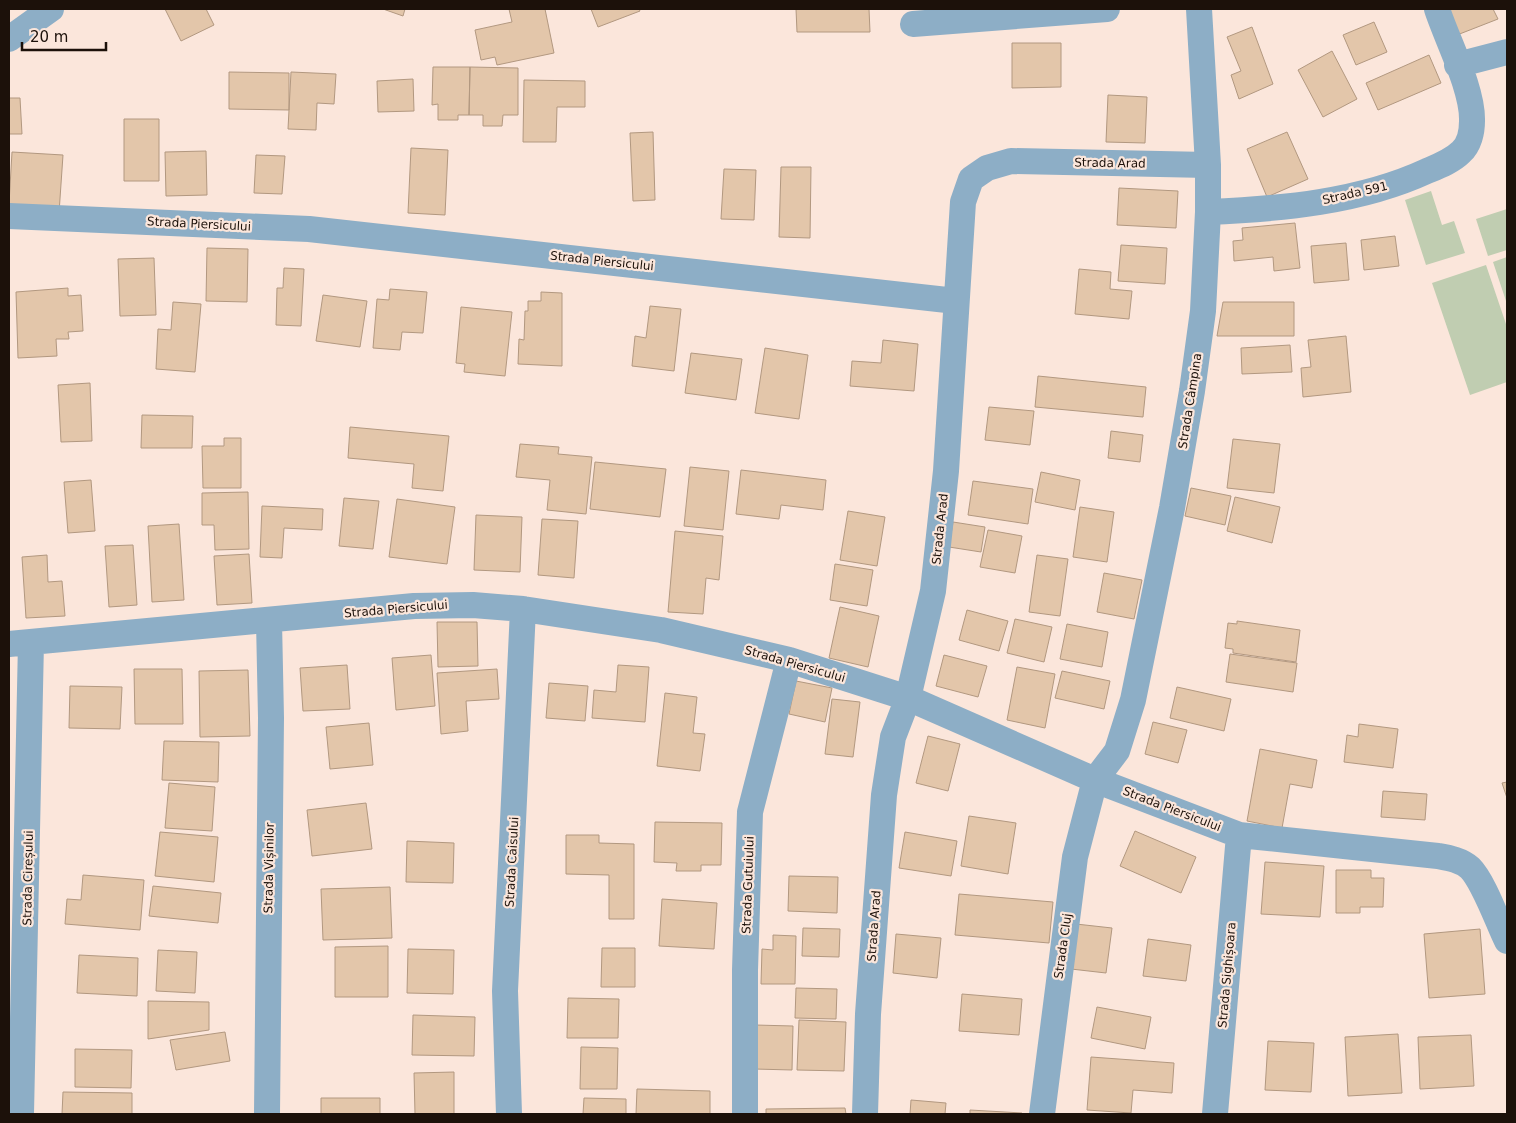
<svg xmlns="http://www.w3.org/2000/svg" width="1516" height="1123" font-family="'DejaVu Sans',sans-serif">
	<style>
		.green { fill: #c0cdb1 }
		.building { fill: #e3c6aa; stroke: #b29880 }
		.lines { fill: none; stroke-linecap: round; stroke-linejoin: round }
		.minor { stroke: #8daec6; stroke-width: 26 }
		.labels { text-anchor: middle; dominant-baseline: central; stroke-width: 4.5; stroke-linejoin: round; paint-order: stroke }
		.street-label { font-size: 12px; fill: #1c110a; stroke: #fbe6db }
	</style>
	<rect width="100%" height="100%" fill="#fbe6db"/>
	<path class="green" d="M 1431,191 L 1442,225 L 1454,221 L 1465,253 L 1426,265 L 1405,200 Z
		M 1507,209 L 1507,250 L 1488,256 L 1476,219 Z
		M 1507,257 L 1507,304 L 1493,262 Z
		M 1486,265 L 1507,327 L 1507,382 L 1470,395 L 1432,283 Z"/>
	<path class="building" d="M 165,9 L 206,9 L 214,25 L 181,41 Z
		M 383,9 L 405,9 L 403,16 Z
		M 509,9 L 545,9 L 554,53 L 497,65 L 495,57 L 481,60 L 475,30 L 512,22 Z
		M 591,9 L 639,9 L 640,11 L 598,27 Z
		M 796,9 L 869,9 L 870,32 L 797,32 Z
		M 1446,9 L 1493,9 L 1498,19 L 1457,35 Z
		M 1374,22 L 1387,52 L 1356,65 L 1343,35 Z
		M 1252,27 L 1273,84 L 1239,99 L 1231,75 L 1241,71 L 1227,37 Z
		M 1012,43 L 1061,43 L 1061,87 L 1012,88 Z
		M 1332,51 L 1357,99 L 1323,117 L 1298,70 Z
		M 1429,55 L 1441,83 L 1378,110 L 1366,83 Z
		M 433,67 L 470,67 L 469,115 L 458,115 L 458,120 L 438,120 L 438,104 L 432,105 Z
		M 470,67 L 518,68 L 518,115 L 503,115 L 502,126 L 483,126 L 483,115 L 469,115 Z
		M 229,72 L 289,73 L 289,110 L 229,109 Z
		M 291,72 L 336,74 L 334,104 L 317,103 L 316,130 L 288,129 Z
		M 413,79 L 414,111 L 378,112 L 377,81 Z
		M 524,80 L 585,81 L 585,107 L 557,107 L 556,142 L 523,142 Z
		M 1108,95 L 1147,97 L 1145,143 L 1106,142 Z
		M 9,98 L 20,98 L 22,134 L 9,134 Z
		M 124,119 L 159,119 L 159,181 L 124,181 Z
		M 653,132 L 655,200 L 633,201 L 630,133 Z
		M 1287,132 L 1308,179 L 1267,197 L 1247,149 Z
		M 411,148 L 448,150 L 445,215 L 408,213 Z
		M 206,151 L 207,195 L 166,196 L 165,152 Z
		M 12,152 L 63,155 L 59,213 L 9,204 Z
		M 256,155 L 285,156 L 282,194 L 254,193 Z
		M 781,167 L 811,167 L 810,238 L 779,237 Z
		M 724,169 L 756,170 L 754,220 L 721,219 Z
		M 1119,188 L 1178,191 L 1176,228 L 1117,225 Z
		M 1295,223 L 1300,268 L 1274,271 L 1273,257 L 1234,261 L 1233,241 L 1243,240 L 1242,228 Z
		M 1395,236 L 1399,266 L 1364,270 L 1361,240 Z
		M 1346,243 L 1349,280 L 1314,283 L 1311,246 Z
		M 1121,245 L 1167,248 L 1165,284 L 1118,281 Z
		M 207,248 L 248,249 L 247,302 L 206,301 Z
		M 154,258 L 156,315 L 120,316 L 118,259 Z
		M 284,268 L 304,269 L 301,326 L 276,325 L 277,288 L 283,288 Z
		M 1079,269 L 1111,272 L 1110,289 L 1132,291 L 1129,319 L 1075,314 Z
		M 68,288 L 68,296 L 81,295 L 83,331 L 68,332 L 69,339 L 56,339 L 57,356 L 18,358 L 16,292 Z
		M 390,289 L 427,292 L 423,333 L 402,332 L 400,350 L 373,348 L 377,299 L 389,300 Z
		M 541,292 L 562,293 L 562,366 L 518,364 L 519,339 L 524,340 L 525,311 L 528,311 L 528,301 L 541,301 Z
		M 323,295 L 367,301 L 360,347 L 316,341 Z
		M 173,302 L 201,304 L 195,372 L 156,369 L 158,329 L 171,330 Z
		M 1223,302 L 1294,302 L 1294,336 L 1217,336 Z
		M 650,306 L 681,309 L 674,371 L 632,366 L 635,336 L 646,338 Z
		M 461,307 L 512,312 L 505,376 L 464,372 L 465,364 L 456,363 Z
		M 1346,336 L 1351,392 L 1303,397 L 1301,368 L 1311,367 L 1308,340 Z
		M 883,340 L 918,344 L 914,391 L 850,386 L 852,361 L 881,363 Z
		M 1290,345 L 1292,372 L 1242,374 L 1241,348 Z
		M 765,348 L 808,355 L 799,419 L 755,413 Z
		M 691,353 L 742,359 L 736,400 L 685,393 Z
		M 1038,376 L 1146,387 L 1143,417 L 1035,407 Z
		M 90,383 L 92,441 L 61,442 L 58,385 Z
		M 989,407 L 1034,411 L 1030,445 L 985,440 Z
		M 142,415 L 193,416 L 192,448 L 141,448 Z
		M 350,427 L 449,436 L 443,491 L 412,488 L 414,464 L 348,458 Z
		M 1111,431 L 1143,435 L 1140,462 L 1108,458 Z
		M 224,438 L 241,438 L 241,488 L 203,488 L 202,446 L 224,446 Z
		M 1233,439 L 1280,444 L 1274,493 L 1227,488 Z
		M 520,444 L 559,447 L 558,454 L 592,457 L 586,514 L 547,510 L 550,480 L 516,477 Z
		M 595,462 L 666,469 L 660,517 L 590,509 Z
		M 690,467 L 729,471 L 723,530 L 684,526 Z
		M 741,470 L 826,480 L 823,510 L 781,505 L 779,519 L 736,514 Z
		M 1041,472 L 1080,480 L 1075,510 L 1035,502 Z
		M 91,480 L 95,531 L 68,533 L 64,482 Z
		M 973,481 L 1033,489 L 1028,524 L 968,515 Z
		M 1191,488 L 1231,496 L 1225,525 L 1185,516 Z
		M 248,492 L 249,549 L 215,550 L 214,525 L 202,525 L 202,493 Z
		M 1235,497 L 1280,507 L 1272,543 L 1227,531 Z
		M 344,498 L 379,501 L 373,549 L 339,546 Z
		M 397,499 L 455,507 L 447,564 L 389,557 Z
		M 262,506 L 323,509 L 322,530 L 284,528 L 282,558 L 260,557 Z
		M 1080,507 L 1114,512 L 1107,562 L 1073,557 Z
		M 848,511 L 885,517 L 877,566 L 840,560 Z
		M 476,515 L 522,517 L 520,572 L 474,570 Z
		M 542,519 L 578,521 L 574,578 L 538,575 Z
		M 953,522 L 985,527 L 981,552 L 949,547 Z
		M 179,524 L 184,600 L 152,602 L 148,526 Z
		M 988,530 L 1022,536 L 1015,573 L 980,567 Z
		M 675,531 L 723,536 L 719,580 L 706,578 L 703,614 L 668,612 Z
		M 133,545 L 137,605 L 109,607 L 105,546 Z
		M 249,554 L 252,603 L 217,605 L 214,556 Z
		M 47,555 L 48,582 L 62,581 L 65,616 L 26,618 L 22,557 Z
		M 1037,555 L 1068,559 L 1060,616 L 1029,612 Z
		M 835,564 L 873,570 L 867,606 L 830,600 Z
		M 1104,573 L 1142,580 L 1134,619 L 1097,612 Z
		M 840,607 L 879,616 L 868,667 L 829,658 Z
		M 967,610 L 1008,621 L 999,651 L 959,640 Z
		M 1015,619 L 1052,627 L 1044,662 L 1007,653 Z
		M 1237,621 L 1300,630 L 1296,662 L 1233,653 L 1233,649 L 1225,648 L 1228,623 L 1237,624 Z
		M 437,622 L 477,622 L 478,666 L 438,667 Z
		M 1067,624 L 1108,632 L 1102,667 L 1060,659 Z
		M 1230,654 L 1297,663 L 1293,692 L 1226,682 Z
		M 431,655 L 435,706 L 396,710 L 392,658 Z
		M 944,655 L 987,666 L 978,697 L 936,686 Z
		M 347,665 L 350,709 L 303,711 L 300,668 Z
		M 618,665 L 649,667 L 645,722 L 592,718 L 594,690 L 616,692 Z
		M 1017,667 L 1055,674 L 1045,728 L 1007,720 Z
		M 134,669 L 182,669 L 183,724 L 135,724 Z
		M 497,669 L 499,699 L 466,701 L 468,731 L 441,734 L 437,673 Z
		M 248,670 L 250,736 L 200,737 L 199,671 Z
		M 1062,671 L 1110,681 L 1104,709 L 1055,698 Z
		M 796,681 L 832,688 L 825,722 L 789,714 Z
		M 549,683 L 588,686 L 585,721 L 546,718 Z
		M 70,686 L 122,687 L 120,729 L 69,728 Z
		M 1177,687 L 1231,699 L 1224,731 L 1170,718 Z
		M 665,693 L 697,697 L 693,733 L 705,734 L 700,771 L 657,766 Z
		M 832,699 L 860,702 L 853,757 L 825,754 Z
		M 1153,722 L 1187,730 L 1178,763 L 1145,754 Z
		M 369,723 L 373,765 L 330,769 L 326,727 Z
		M 1359,724 L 1398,729 L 1393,768 L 1344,762 L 1347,735 L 1358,737 Z
		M 928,736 L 960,744 L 948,791 L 916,783 Z
		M 164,741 L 219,742 L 218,782 L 162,780 Z
		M 1260,749 L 1317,760 L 1312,788 L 1290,784 L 1282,828 L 1247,821 Z
		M 1507,782 L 1507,798 L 1502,783 Z
		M 169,783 L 215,787 L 212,831 L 165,828 Z
		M 1383,791 L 1427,794 L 1425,820 L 1381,817 Z
		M 366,803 L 372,849 L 312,856 L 307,810 Z
		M 969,816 L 1016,823 L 1008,874 L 961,866 Z
		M 655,822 L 722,823 L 721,865 L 701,865 L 701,871 L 676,871 L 677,863 L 654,862 Z
		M 1135,831 L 1196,857 L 1181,893 L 1120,866 Z
		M 160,832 L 218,837 L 214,882 L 155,876 Z
		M 905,832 L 957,841 L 951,876 L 899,868 Z
		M 566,835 L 599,835 L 599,843 L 634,844 L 634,919 L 609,919 L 609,875 L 566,874 Z
		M 407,841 L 454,843 L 453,883 L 406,882 Z
		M 1265,862 L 1324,866 L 1320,917 L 1261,914 Z
		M 1336,870 L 1371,870 L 1371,878 L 1384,878 L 1383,907 L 1360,907 L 1360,913 L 1336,913 Z
		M 83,875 L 144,880 L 140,930 L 65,924 L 67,899 L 81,900 Z
		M 789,876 L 838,877 L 837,913 L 788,911 Z
		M 153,886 L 221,893 L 218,923 L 149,916 Z
		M 390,887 L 392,938 L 323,940 L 321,889 Z
		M 959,894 L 1053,902 L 1049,943 L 955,935 Z
		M 662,899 L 717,903 L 714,949 L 659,946 Z
		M 1076,924 L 1112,928 L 1106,973 L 1071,969 Z
		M 803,928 L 840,929 L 839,957 L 802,956 Z
		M 1480,929 L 1485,994 L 1429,998 L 1424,934 Z
		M 896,934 L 941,938 L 937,978 L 893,973 Z
		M 773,935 L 796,936 L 795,984 L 761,984 L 762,949 L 773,950 Z
		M 1148,939 L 1191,945 L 1186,981 L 1143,976 Z
		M 388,946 L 388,997 L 335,997 L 335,947 Z
		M 602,948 L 635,948 L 635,987 L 601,987 Z
		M 408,949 L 454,950 L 453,994 L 407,993 Z
		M 158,950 L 197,952 L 195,993 L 156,991 Z
		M 79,955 L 138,958 L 137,996 L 77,993 Z
		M 796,988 L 837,989 L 836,1019 L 795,1018 Z
		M 962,994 L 1022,999 L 1019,1035 L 959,1031 Z
		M 568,998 L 619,999 L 618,1038 L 567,1038 Z
		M 148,1001 L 209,1002 L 209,1030 L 148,1039 Z
		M 1097,1007 L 1151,1017 L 1145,1049 L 1091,1038 Z
		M 413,1015 L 475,1017 L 474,1056 L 412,1055 Z
		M 799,1020 L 846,1022 L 844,1071 L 797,1070 Z
		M 755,1025 L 793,1026 L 792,1070 L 754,1069 Z
		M 225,1032 L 230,1061 L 176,1070 L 170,1040 Z
		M 1398,1034 L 1402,1093 L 1348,1096 L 1345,1037 Z
		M 1471,1035 L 1474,1086 L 1420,1089 L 1418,1037 Z
		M 1268,1041 L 1314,1043 L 1311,1092 L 1265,1090 Z
		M 581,1047 L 618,1048 L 617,1089 L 580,1089 Z
		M 75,1049 L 132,1050 L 131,1088 L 75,1087 Z
		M 1091,1057 L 1174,1063 L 1172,1093 L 1133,1090 L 1131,1113 L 1087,1110 Z
		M 454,1072 L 454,1114 L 415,1114 L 414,1073 Z
		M 637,1089 L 710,1091 L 710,1114 L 636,1114 Z
		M 63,1092 L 132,1093 L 132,1114 L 62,1114 Z
		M 321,1098 L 380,1098 L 380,1114 L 321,1114 Z
		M 584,1098 L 626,1099 L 626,1114 L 583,1114 Z
		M 911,1100 L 946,1103 L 945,1114 L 910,1114 Z
		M 845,1108 L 846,1114 L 766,1114 L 766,1109 Z
		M 970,1110 L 1022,1113 L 1022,1114 L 970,1114 Z"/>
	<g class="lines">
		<path class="minor" d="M 913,24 L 1107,9
			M 9,39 L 51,9
			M 1457,65 L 1507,52
			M 1208,212 C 1281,209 1360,202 1427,171 C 1439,166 1452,161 1461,152 C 1469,145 1472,132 1472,121 C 1473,89 1447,40 1437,9
			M 9,216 L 309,229 L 956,301
			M 9,644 L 414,606 L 473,605 L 523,609 L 661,630 L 789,660 L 908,698 L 1095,780 L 1239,835 L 1438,856 C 1449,858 1461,860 1470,868 C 1484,882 1498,923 1507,941
			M 21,1114 L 31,642
			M 267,1114 L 271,718 L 269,621
			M 509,1114 L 505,991 L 523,609
			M 745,1114 L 745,970 L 750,812 L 789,660
			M 865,1114 L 868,1014 L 884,795 L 893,737 L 908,698 L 933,591 L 946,471 L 963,202 L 971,179 L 987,168 L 1011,161 L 1208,165
			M 1042,1114 L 1075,857 L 1095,780 L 1117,751 L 1133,700 L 1172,508 L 1192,391 L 1203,311 L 1208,212 L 1208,165 L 1199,9
			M 1215,1114 L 1239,835"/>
	</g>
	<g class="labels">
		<g class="street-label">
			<text transform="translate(1110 163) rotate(1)">Strada Arad</text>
			<text transform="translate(1355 193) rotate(-13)">Strada 591</text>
			<text transform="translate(199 224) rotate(3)">Strada Piersicului</text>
			<text transform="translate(602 261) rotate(6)">Strada Piersicului</text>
			<text transform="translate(1190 401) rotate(-81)">Strada Câmpina</text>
			<text transform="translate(940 529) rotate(-84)">Strada Arad</text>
			<text transform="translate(396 609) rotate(-5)">Strada Piersicului</text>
			<text transform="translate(795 664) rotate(16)">Strada Piersicului</text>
			<text transform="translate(1172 809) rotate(21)">Strada Piersicului</text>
			<text transform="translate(512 862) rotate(-87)">Strada Caisului</text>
			<text transform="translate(269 868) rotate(-89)">Strada Vișinilor</text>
			<text transform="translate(28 878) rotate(-89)">Strada Cireșului</text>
			<text transform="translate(748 885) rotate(-88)">Strada Gutuiului</text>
			<text transform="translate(874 926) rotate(-86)">Strada Arad</text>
			<text transform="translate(1063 946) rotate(-82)">Strada Cluj</text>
			<text transform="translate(1227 975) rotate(-85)">Strada Sighișoara</text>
		</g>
	</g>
	<rect width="1516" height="1123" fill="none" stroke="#1c110a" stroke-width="20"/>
	<path d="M22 42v8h84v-8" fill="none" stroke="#1c110a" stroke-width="2.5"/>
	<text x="30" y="42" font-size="15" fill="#1c110a" stroke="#fbe6db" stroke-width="4" paint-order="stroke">20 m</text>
</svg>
